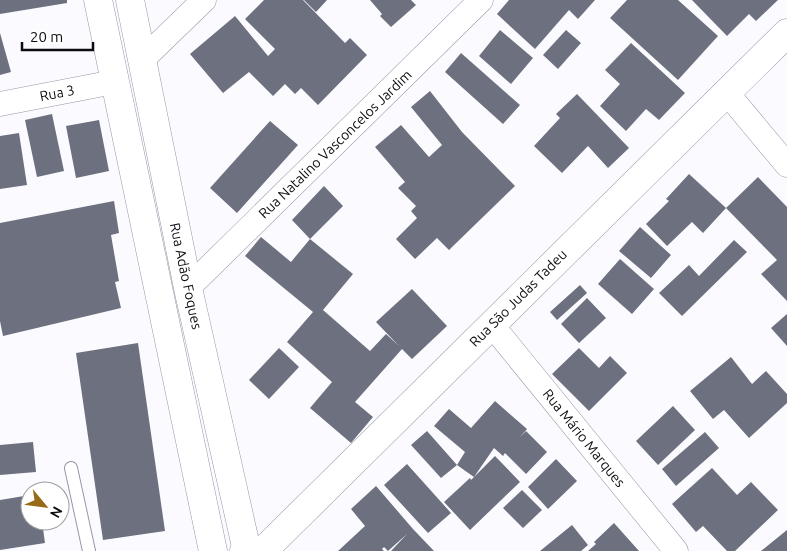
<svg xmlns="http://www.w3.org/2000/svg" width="787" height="551" font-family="Ubuntu,sans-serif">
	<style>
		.building { fill: #6d707e }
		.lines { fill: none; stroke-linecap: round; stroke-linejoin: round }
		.lane-casing { stroke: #9598a6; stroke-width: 14 }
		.street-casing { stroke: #9598a6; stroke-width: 25 }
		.secondary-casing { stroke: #9598a6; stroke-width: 29 }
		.lane { stroke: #fff; stroke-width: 12 }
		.street { stroke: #fff; stroke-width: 24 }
		.secondary { stroke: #fff; stroke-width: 28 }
		.labels { text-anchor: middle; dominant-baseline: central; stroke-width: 5; stroke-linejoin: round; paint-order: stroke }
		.street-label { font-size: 14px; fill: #0b0c11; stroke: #fff }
	</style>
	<rect width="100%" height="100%" fill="#fbfbff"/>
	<path class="building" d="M 0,0 L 67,0 L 67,3 L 0,14 Z
		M 264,0 L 303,0 L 345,43 L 350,38 L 367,55 L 318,105 L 301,88 L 295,94 L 285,84 L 273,96 L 249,72 L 223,93 L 190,54 L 235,16 L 268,56 L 275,49 L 245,19 Z
		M 304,0 L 327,0 L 316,12 Z
		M 370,0 L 411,0 L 416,5 L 391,27 L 380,16 L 382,14 Z
		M 509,0 L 595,0 L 578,19 L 569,10 L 535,49 L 497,14 Z
		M 627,0 L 678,0 L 718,36 L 678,80 L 610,18 Z
		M 692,0 L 778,0 L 756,21 L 749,14 L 727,36 Z
		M 500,30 L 533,58 L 511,84 L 479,56 Z
		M 566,30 L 581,43 L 558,69 L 543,55 Z
		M 0,33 L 11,72 L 0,75 Z
		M 631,43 L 685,93 L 659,120 L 646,109 L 626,131 L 600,106 L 620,84 L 605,70 Z
		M 461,53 L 520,105 L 503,124 L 445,72 Z
		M 430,91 L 462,132 L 515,186 L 449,250 L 437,238 L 415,259 L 396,239 L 417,218 L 411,211 L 416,206 L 398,188 L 405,182 L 375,147 L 401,125 L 429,157 L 442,145 L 411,107 Z
		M 577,94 L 629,148 L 608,168 L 588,146 L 562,173 L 534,146 L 560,118 L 556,114 Z
		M 52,114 L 64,171 L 37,177 L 25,120 Z
		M 99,120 L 109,171 L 76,178 L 66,126 Z
		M 270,121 L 298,145 L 237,213 L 210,188 Z
		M 19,133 L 27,185 L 0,189 L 0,136 Z
		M 689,174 L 726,208 L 703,233 L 692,222 L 667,246 L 646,224 L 669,201 L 666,199 Z
		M 758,177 L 787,207 L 787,301 L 761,274 L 777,260 L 726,208 Z
		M 324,186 L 343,206 L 310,239 L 292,220 Z
		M 114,201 L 119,233 L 111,235 L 119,281 L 115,282 L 121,308 L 3,336 L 0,321 L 0,223 Z
		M 640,227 L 671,255 L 651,278 L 619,251 Z
		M 261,237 L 291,262 L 310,239 L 353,274 L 323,310 L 370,351 L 386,334 L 399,346 L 376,322 L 412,289 L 447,326 L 412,359 L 402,349 L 355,402 L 373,417 L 351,443 L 310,408 L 332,382 L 287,342 L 313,312 L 245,256 Z
		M 734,240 L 747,252 L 682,316 L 659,293 L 689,265 L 699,276 Z
		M 620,259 L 654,289 L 632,314 L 598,284 Z
		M 580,285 L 587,293 L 557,320 L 550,312 Z
		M 587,298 L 606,318 L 579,343 L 561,324 Z
		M 787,314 L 787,346 L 771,328 Z
		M 138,343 L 165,531 L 103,540 L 76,353 Z
		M 279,348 L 299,367 L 269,399 L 249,380 Z
		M 579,348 L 599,368 L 610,356 L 627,373 L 589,411 L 552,374 Z
		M 731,357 L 752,384 L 766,371 L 787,394 L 787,403 L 749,438 L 724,410 L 713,419 L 690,391 Z
		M 495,401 L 527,429 L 520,437 L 526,431 L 547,452 L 526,474 L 505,453 L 503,456 L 494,448 L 474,477 L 457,465 L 465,452 L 434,426 L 449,409 L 471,428 Z
		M 673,406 L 695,430 L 658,465 L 636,441 Z
		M 427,431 L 457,465 L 441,478 L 411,445 Z
		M 705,432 L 719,448 L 676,486 L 662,469 Z
		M 33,442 L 36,472 L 0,475 L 0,445 Z
		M 495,456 L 520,482 L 470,530 L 444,502 L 470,478 L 471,480 Z
		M 556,459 L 577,481 L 548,509 L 528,487 Z
		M 407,464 L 451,513 L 428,533 L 384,485 Z
		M 712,468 L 737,495 L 751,482 L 778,510 L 735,551 L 727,551 L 703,526 L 696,532 L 672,504 Z
		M 376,486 L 413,529 L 434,551 L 391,551 L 407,534 L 388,551 L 384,547 L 382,549 L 384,551 L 338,551 L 365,526 L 351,509 Z
		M 522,490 L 542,510 L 523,528 L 503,508 Z
		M 30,495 L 30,521 L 42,521 L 45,543 L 0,550 L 0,500 Z
		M 614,523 L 639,551 L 588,551 L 596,544 L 594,542 Z
		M 572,525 L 588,545 L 581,551 L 540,551 Z
		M 787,530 L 787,551 L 761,551 Z"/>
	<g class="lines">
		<g class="lane-casing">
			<path id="lane" d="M 71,468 L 89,551"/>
		</g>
		<g class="street-casing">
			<path id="street" d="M 142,60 L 204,0
				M 727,93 L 787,165
				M 0,104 L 114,82
				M 188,288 L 481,0
				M 491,324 L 676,551"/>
		</g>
		<g class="secondary-casing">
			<path id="secondary" d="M 98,0 L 213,551
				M 130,0 L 188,288 L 247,551
				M 244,551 L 264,550 L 787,33"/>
		</g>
		<use href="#lane" class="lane"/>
		<use href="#street" class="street"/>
		<use href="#secondary" class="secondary"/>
	</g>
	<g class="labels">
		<g class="street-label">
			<text transform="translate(57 93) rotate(-11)">Rua 3</text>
			<text transform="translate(335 144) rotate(-44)">Rua Natalino Vasconcelos Jardim</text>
			<text transform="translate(186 276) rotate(78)">Rua Adão Foques</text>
			<text transform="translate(518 298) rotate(-45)">Rua São Judas Tadeu</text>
			<text transform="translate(584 438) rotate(51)">Rua Mário Marques</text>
		</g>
	</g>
	<g transform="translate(45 506) rotate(119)"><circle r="24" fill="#ffffff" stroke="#9d9ea0"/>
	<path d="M0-4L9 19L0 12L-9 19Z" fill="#976918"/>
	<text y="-8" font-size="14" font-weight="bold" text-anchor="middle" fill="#0b0c11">N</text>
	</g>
	<path d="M22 42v8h71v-8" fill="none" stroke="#0b0c11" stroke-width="2.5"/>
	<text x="30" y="42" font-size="15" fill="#0b0c11" stroke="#ffffff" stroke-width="4" paint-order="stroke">20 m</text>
</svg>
